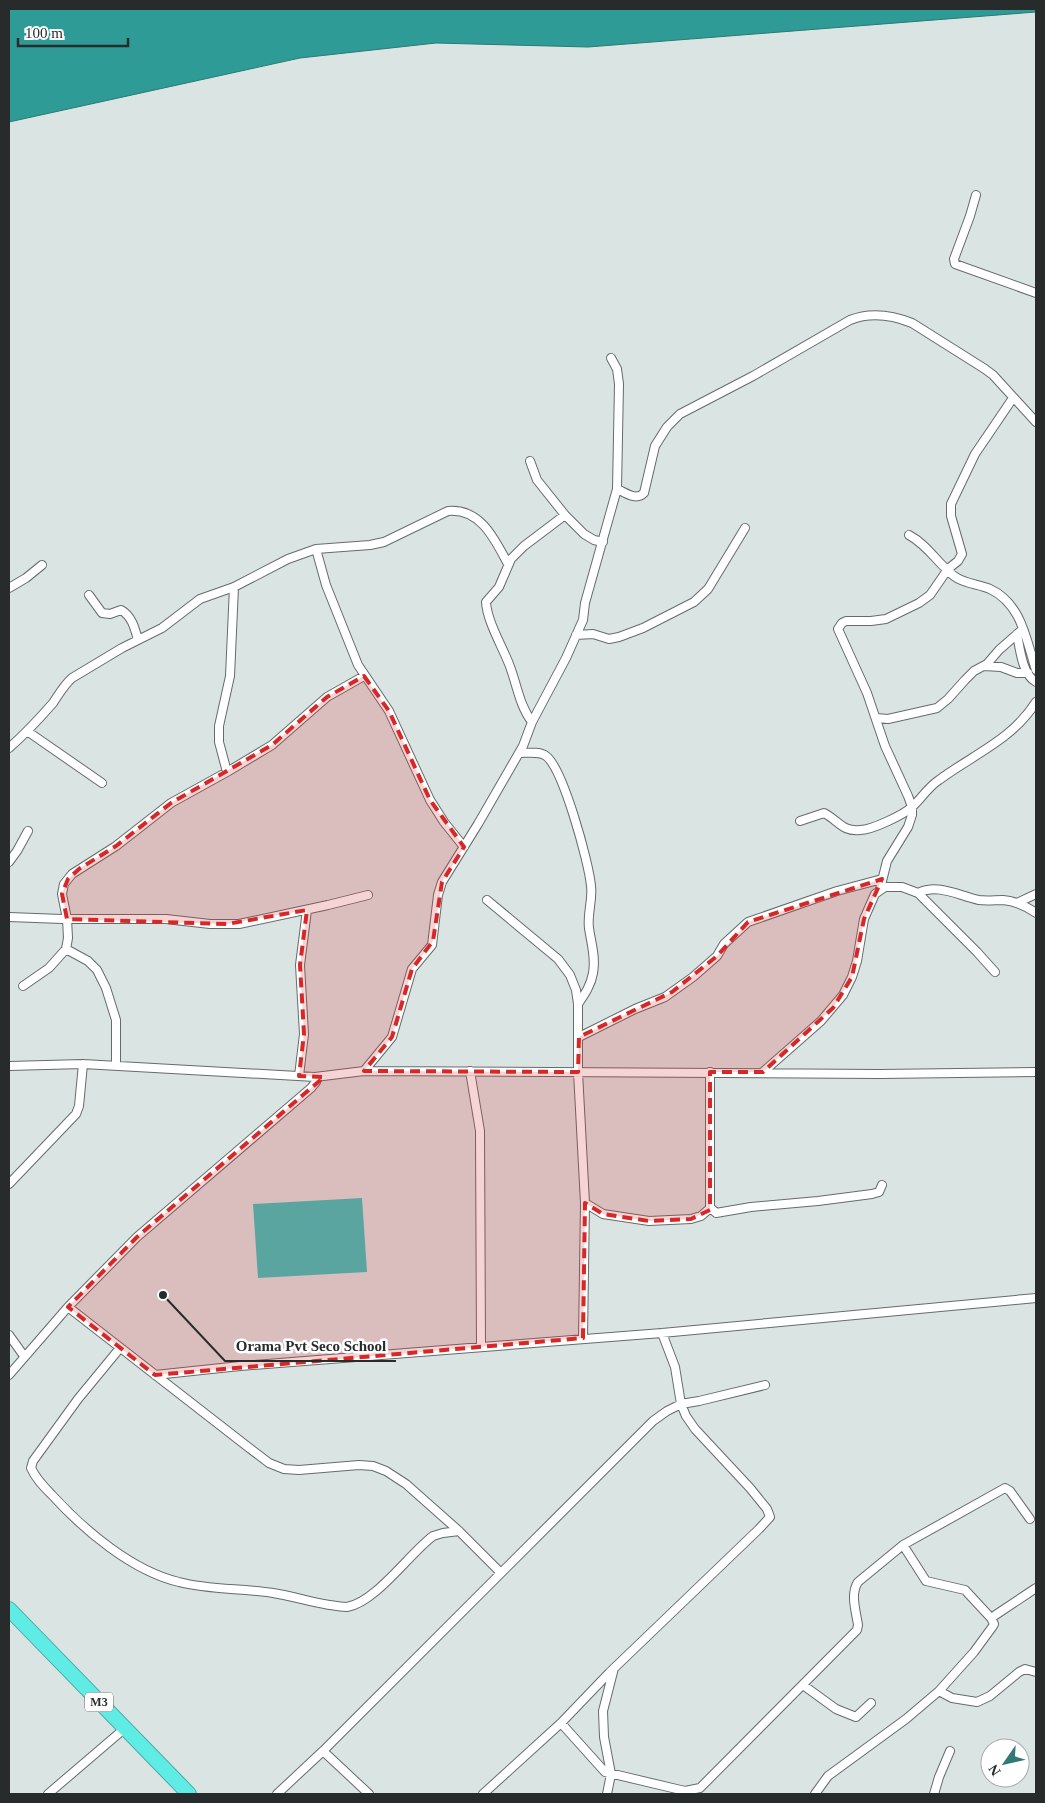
<svg xmlns="http://www.w3.org/2000/svg" width="1045" height="1803" font-family="Georgia,serif">
	<style>
		.green { fill: #3cc5bf }
		.water { fill: #2e9b96; stroke: #2c7976 }
		.lines { fill: none; stroke-linecap: round; stroke-linejoin: round }
		.street-casing { stroke: #646c6b; stroke-width: 10 }
		.highway-casing { stroke: #4ba8a4; stroke-width: 16 }
		.street { stroke: #fff; stroke-width: 8 }
		.highway { stroke: #5eece5; stroke-width: 14 }
		.marked { fill: #d62828; fill-opacity: 0.2; stroke: #d62828; stroke-width: 4; stroke-dasharray: 10 6; stroke-linejoin: round }
		.labels { text-anchor: middle; dominant-baseline: central; stroke-width: 5; stroke-linejoin: round; paint-order: stroke }
		.shield { fill: #fff; stroke: #686b6b; stroke-width: 1 }
		.shield-label { font-size: 12px; font-weight: bold; fill: #272b2b }
		.leader { fill: none; stroke: #272b2b; stroke-width: 2 }
		.callout-dot { fill: #272b2b; stroke: #fff; stroke-width: 2 }
		.callout-label { font-size: 15px; text-anchor: middle; font-weight: bold; fill: #272b2b; stroke: #fff; stroke-width: 5; stroke-linejoin: round; paint-order: stroke }
	</style>
	<rect width="100%" height="100%" fill="#dae4e3"/>
	<path class="green" d="M 362,1198 L 367,1272 L 258,1278 L 253,1204 Z"/>
	<path class="water" d="M 9,9 L 1036,9 L 1036,12 L 588,47 L 436,43 L 300,58 L 9,122 Z"/>
	<g class="lines">
		<g class="street-casing">
			<path id="street" d="M 976,195 L 970,216 L 954,259 L 955,264 L 1036,293
				M 530,461 L 537,480 L 565,515 L 584,534 L 594,540 L 603,542
				M 617,489 C 626,493 636,501 644,493 L 655,446 L 667,427 L 680,414 L 753,376 L 850,320 C 870,312 892,315 912,323 L 985,369 L 993,375 L 1036,422
				M 909,535 C 929,546 937,563 954,576 C 964,584 979,584 990,589 C 1022,604 1026,640 1036,670
				M 316,549 L 326,585 L 358,665 L 389,711 L 430,800 L 444,822 L 464,847
				M 9,588 L 26,578 L 42,565
				M 89,595 L 102,613 L 110,614 L 121,610 C 132,616 135,629 138,640
				M 1017,634 C 1020,649 1022,674 1036,682
				M 576,635 L 593,634 L 609,639 L 619,637 L 643,628 L 694,602 L 708,589 L 745,528
				M 984,666 L 1001,667 L 1017,673 L 1028,673
				M 876,718 L 888,719 L 937,708 L 948,699 L 965,680 L 974,671 L 987,664 L 999,650 L 1023,629
				M 532,722 C 519,705 517,684 509,664 C 502,646 487,621 486,602 L 499,587 L 511,559 L 524,546 L 565,515
				M 27,731 L 102,783
				M 9,748 C 25,734 39,719 53,703 C 59,694 64,685 72,678 L 122,648 L 162,628 L 200,599 L 234,587 L 288,559 L 316,549 L 370,545 L 384,542 L 448,511 C 481,508 495,540 508,564
				M 520,753 C 527,753 540,751 546,756 C 563,768 589,863 591,886 C 593,900 587,913 589,928 C 591,943 596,957 593,973 C 591,985 585,994 578,1004
				M 227,772 L 219,742 L 219,726 L 230,676 L 234,587
				M 800,821 L 824,813 C 838,820 842,832 860,830 C 872,830 903,815 912,807 C 922,798 928,787 939,780 C 974,754 1012,740 1036,702
				M 9,862 L 17,851 L 28,831
				M 880,889 L 887,861 L 908,827 L 912,815 L 912,807 L 908,796 L 885,746 L 867,693 L 838,629 L 842,623 L 846,621 L 871,621 L 886,619 L 919,603 L 930,595 L 948,569 L 958,561 L 962,554 L 951,516 L 951,504 L 975,454 L 1013,398
				M 918,893 C 939,883 959,896 979,900 C 987,901 995,900 1003,900 C 1015,901 1026,906 1036,913
				M 487,900 L 558,959 L 570,975 L 576,990 L 578,1004 L 578,1072 L 585,1203 L 583,1338
				M 1017,903 L 1036,894
				M 9,917 L 62,919 L 166,919 L 210,924 L 239,924 L 328,905 L 368,895
				M 66,949 L 88,961 L 97,970 L 106,988 L 116,1020 L 116,1066
				M 23,986 L 49,968 L 66,949 L 68,938 L 67,919 L 62,894 L 64,884 L 72,874 L 116,846 L 171,803 L 227,772 L 272,745 L 327,697 L 364,676
				M 579,1037 L 635,1009 L 665,997 L 693,977 L 717,956 L 724,944 L 748,922 L 837,891 L 882,879
				M 9,1066 L 83,1064 L 315,1077 L 364,1071 L 880,1074 L 1036,1072
				M 364,1071 L 392,1037 L 412,969 L 432,945 L 438,895 L 442,882 L 478,824 L 523,746 L 532,722 L 566,658 L 583,620 L 585,603 L 617,489 L 619,384 L 617,369 L 611,358
				M 470,1071 L 480,1131 L 481,1346
				M 763,1072 L 821,1021 L 843,995 L 852,977 L 857,961 L 864,919 L 875,894 L 885,887 L 902,887 L 918,893 L 977,952 L 995,972
				M 299,1076 L 304,1034 L 300,965 L 307,910
				M 9,1184 L 76,1114 L 79,1106 L 83,1064
				M 585,1203 L 603,1214 L 649,1221 L 691,1219 L 701,1216 L 708,1210 L 712,1209 L 716,1213 L 751,1207 L 818,1201 L 872,1194 L 879,1192 L 882,1185
				M 710,1210 L 710,1072
				M 68,1307 L 248,1447 L 269,1463 L 284,1469 L 299,1470 L 359,1465 L 373,1466 L 386,1471 L 406,1484 L 459,1531 L 501,1573
				M 9,1335 L 24,1356
				M 120,1348 L 78,1399 L 33,1461 L 31,1468 C 36,1479 44,1487 52,1495 C 84,1530 132,1571 179,1582 C 209,1590 242,1588 273,1593 C 298,1597 322,1606 347,1607 C 376,1602 409,1554 433,1536 L 443,1533 L 459,1531
				M 9,1375 L 68,1307 L 137,1237 L 311,1088 L 316,1082 L 315,1077
				M 155,1375 L 240,1366 L 662,1333 L 1036,1298
				M 903,1545 L 926,1581 L 965,1590 L 991,1618 L 1036,1588
				M 803,1685 L 836,1709 L 856,1717 L 871,1703
				M 939,1691 L 952,1698 L 977,1702 L 990,1696 L 1019,1672 L 1025,1669 L 1036,1672
				M 561,1723 L 605,1772 L 685,1791 L 700,1788 L 857,1630 L 858,1625 C 856,1611 850,1594 858,1582 L 903,1545 L 1005,1488 L 1010,1491 L 1030,1519
				M 323,1751 L 369,1794
				M 48,1794 L 124,1729
				M 277,1794 L 323,1751 L 653,1421 L 667,1411 L 681,1404 L 699,1401 L 765,1385
				M 483,1794 L 561,1723 L 609,1673 L 759,1529 L 770,1517 L 767,1509 L 750,1488 L 695,1429 L 686,1416 L 681,1404 L 675,1367 L 662,1333
				M 607,1794 L 611,1774 L 604,1737 L 603,1711 L 614,1668
				M 815,1794 L 828,1776 L 906,1719 L 939,1691 L 974,1652 L 993,1626 L 994,1624 L 991,1618
				M 934,1794 L 939,1777 L 950,1751"/>
		</g>
		<g class="highway-casing">
			<path id="highway" d="M 9,1609 L 189,1794"/>
		</g>
		<use href="#street" class="street"/>
		<use href="#highway" class="highway"/>
	</g>
	<path class="marked" d="M 364,676 L 389,711 L 430,800 L 464,847 L 442,882 L 433,941 L 412,969 L 392,1037 L 364,1071 L 578,1072 L 579,1037 L 672,992 L 717,956 L 748,922 L 882,879 L 864,919 L 852,977 L 833,1008 L 763,1072 L 710,1072 L 710,1210 L 691,1219 L 649,1221 L 603,1214 L 585,1203 L 583,1338 L 155,1375 L 68,1307 L 137,1237 L 324,1077 L 299,1076 L 304,1034 L 300,965 L 307,910 L 227,924 L 67,919 L 62,894 L 68,879 L 79,869 L 116,846 L 171,803 L 272,745 L 327,697 Z"/>
	<g class="labels">
		<rect class="shield" x="85" y="1692.5" width="28" height="19" rx="4"/>
		<g class="shield-label">
			<text x="99" y="1702">M3</text>
		</g>
	</g>
	<path class="leader" d="M163 1295L225 1361H396"/>
	<circle class="callout-dot" cx="163" cy="1295" r="5"/>
	<g class="callout-label">
		<text x="311" y="1351">Orama Pvt Seco School</text>
	</g>
	<rect width="1045" height="1803" fill="none" stroke="#272b2b" stroke-width="20"/>
	<g transform="translate(1005 1763) rotate(236)"><circle r="24" fill="#ffffff" stroke="#a9aaaa"/>
	<path d="M0-4L9 19L0 12L-9 19Z" fill="#307975"/>
	<text y="-8" font-size="14" font-weight="bold" text-anchor="middle" fill="#272b2b">N</text>
	</g>
	<path d="M18 38v8h110v-8" fill="none" stroke="#272b2b" stroke-width="2.5"/>
	<text x="25" y="38" font-size="15" fill="#272b2b" stroke="#ffffff" stroke-width="4" paint-order="stroke">100 m</text>
</svg>
